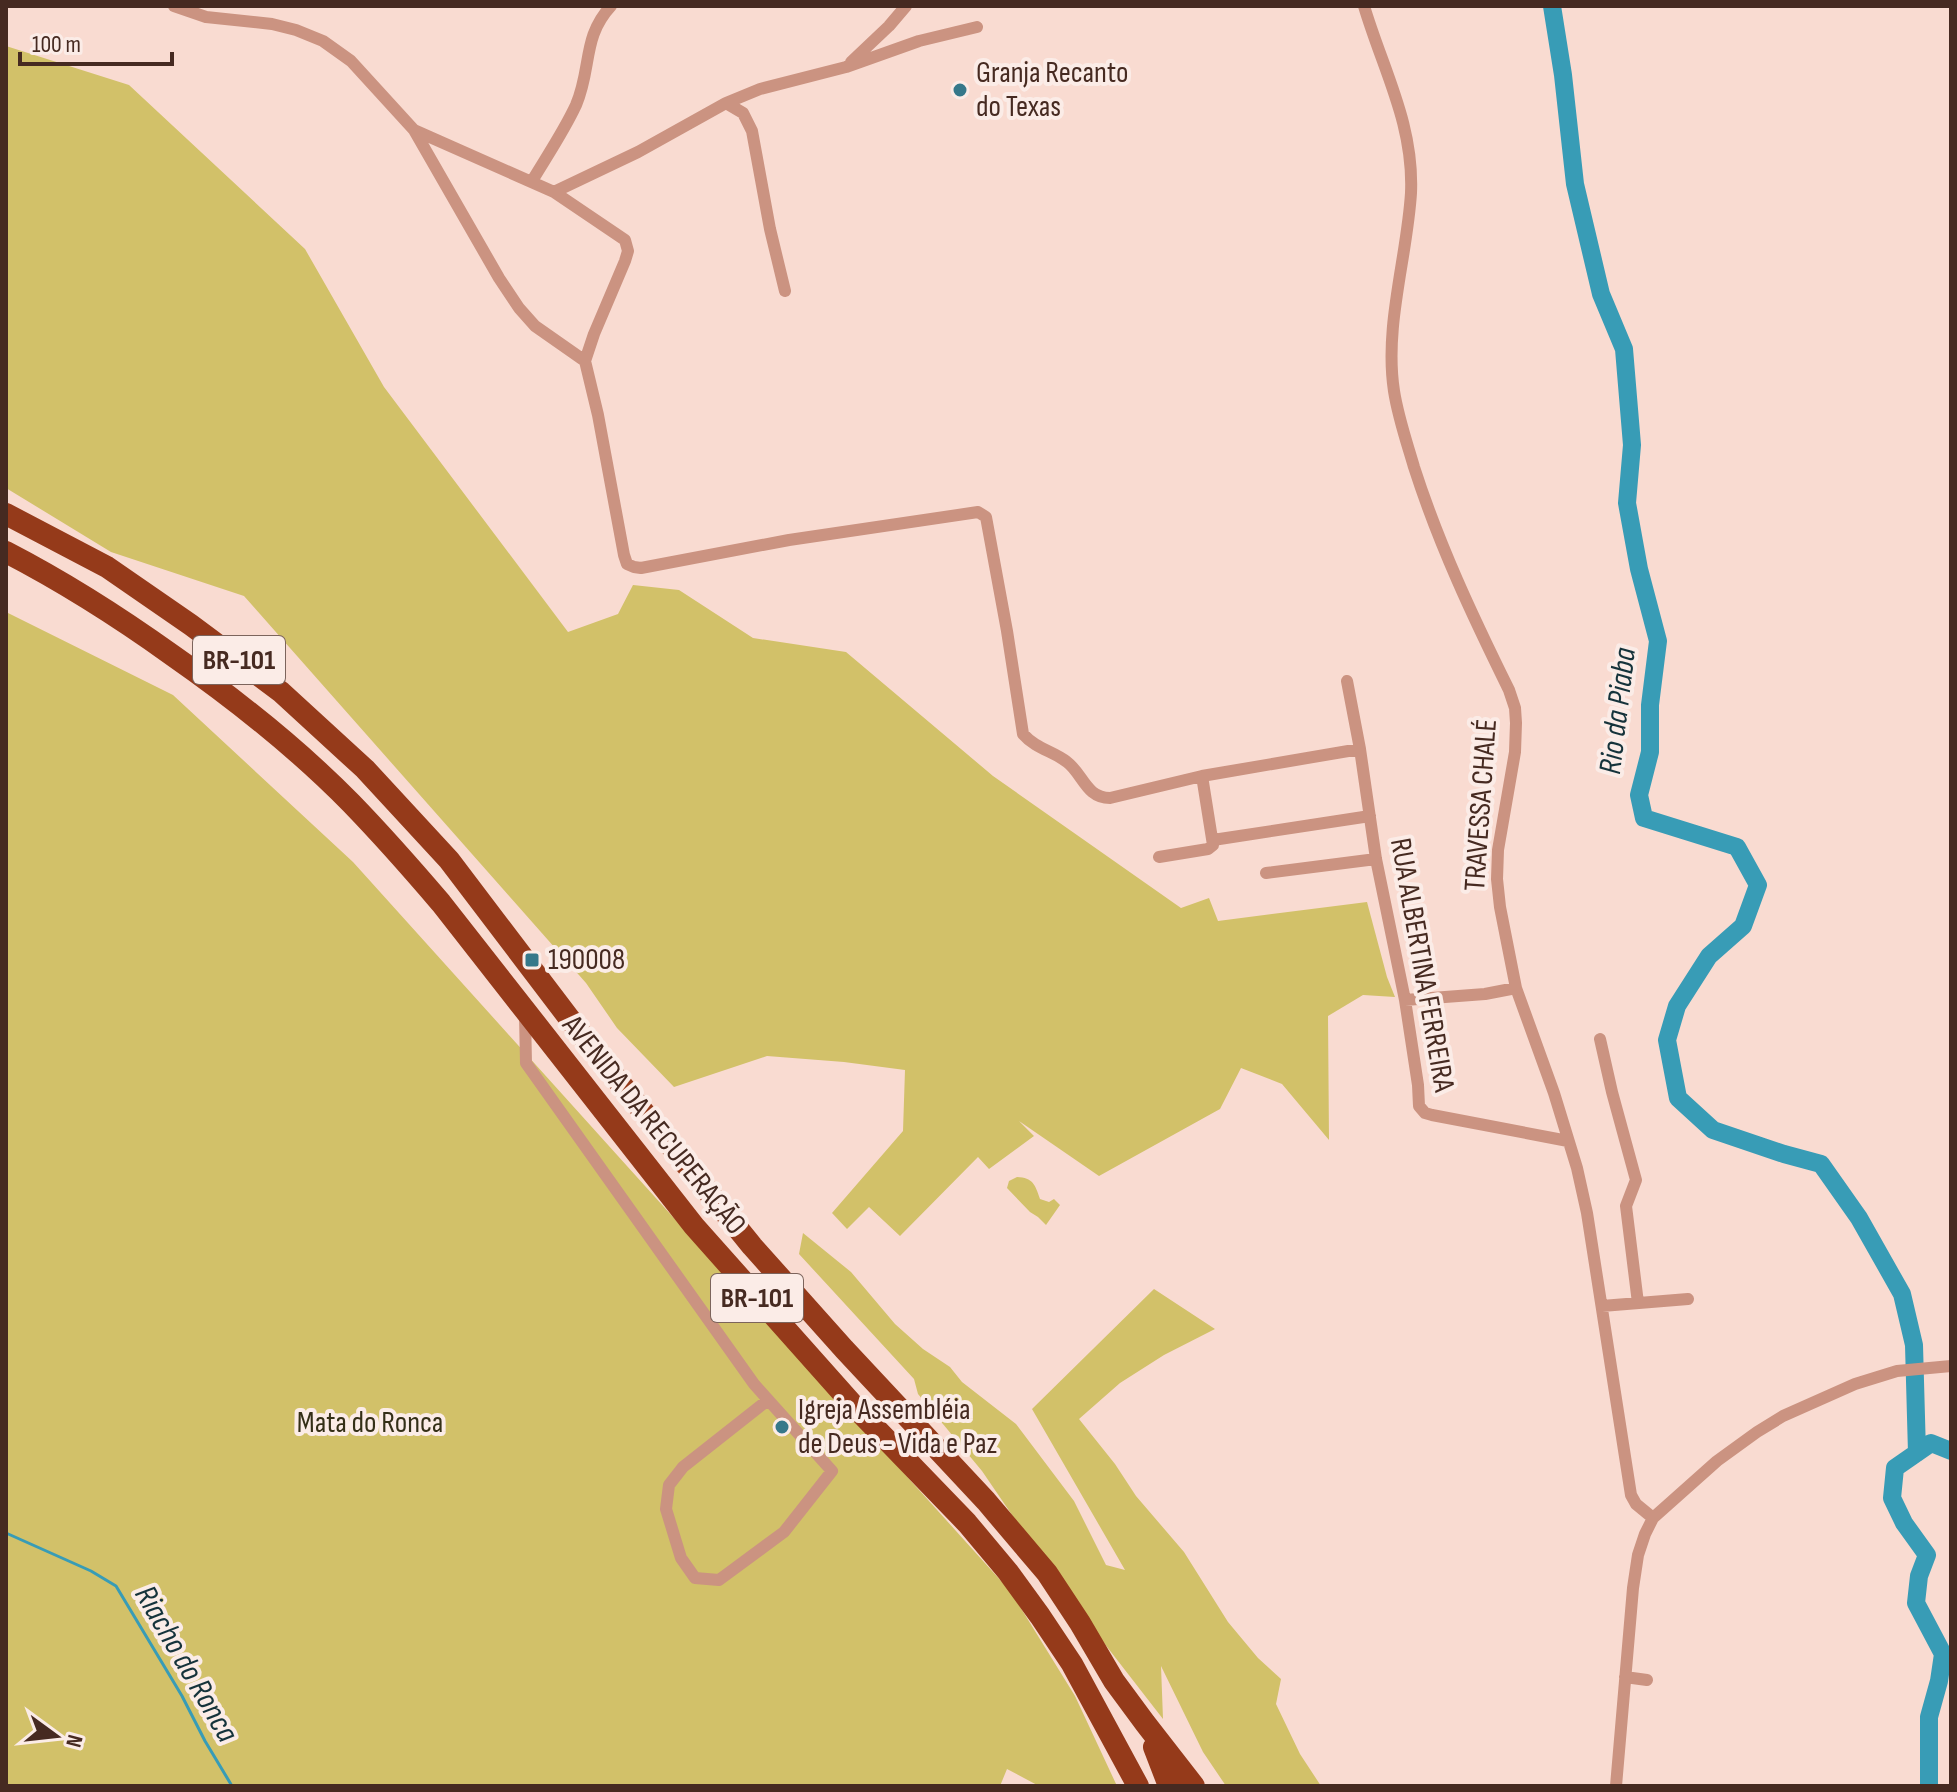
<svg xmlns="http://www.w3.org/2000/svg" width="1957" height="1792" font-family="'Sofia Sans Condensed',sans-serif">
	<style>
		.green { fill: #d2c169 }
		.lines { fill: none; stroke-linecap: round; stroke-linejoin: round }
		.stream { stroke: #389cb6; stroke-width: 3 }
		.river { stroke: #389cb6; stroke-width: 18 }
		.street { stroke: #cb9381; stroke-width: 12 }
		.highway { stroke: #953a1a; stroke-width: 22 }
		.poi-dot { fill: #36788a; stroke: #fbece7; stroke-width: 3 }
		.labels { text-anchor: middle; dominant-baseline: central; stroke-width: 8; stroke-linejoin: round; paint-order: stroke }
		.shield { fill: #fbece7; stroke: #7c645c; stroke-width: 2 }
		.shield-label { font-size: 28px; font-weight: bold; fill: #462a21 }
		.poi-label { font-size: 30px; fill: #462a21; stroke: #fbece7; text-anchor: start }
		.street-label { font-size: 30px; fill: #462a21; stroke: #fbece7 }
		.park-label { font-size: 30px; fill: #342f17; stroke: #fbece7 }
		.water-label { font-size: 32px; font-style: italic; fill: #15333b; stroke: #fbece7 }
	</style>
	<rect width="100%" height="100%" fill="#f9dbd1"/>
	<path class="green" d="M 6,46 L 129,85 L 305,249 L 384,387 L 568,632 L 618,614 L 633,585 L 679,590 L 753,638 L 846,652 L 993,776 L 1181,908 L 1209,898 L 1218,921 L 1367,902 L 1387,977 L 1395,997 L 1363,995 L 1328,1016 L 1329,1140 L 1282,1084 L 1241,1068 L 1220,1109 L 1099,1176 L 1019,1121 L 1034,1136 L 989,1169 L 978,1157 L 900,1236 L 869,1207 L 847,1229 L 832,1213 L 903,1131 L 905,1070 L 844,1062 L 767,1056 L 674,1087 L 617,1028 L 586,983 L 244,596 L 111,552 L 6,488 Z
		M 6,612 L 173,695 L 353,862 L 1011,1592 L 1075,1696 L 1117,1786 L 1039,1786 L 1007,1769 L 1000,1786 L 6,1786 Z
		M 1017,1177 C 1033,1178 1035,1184 1040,1199 L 1049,1202 L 1054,1199 L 1060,1205 L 1046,1225 L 1038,1217 L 1030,1212 L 1007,1188 L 1009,1181 Z
		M 803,1233 L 851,1272 L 895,1324 L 923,1349 L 950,1367 L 962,1382 L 1016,1424 L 1074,1501 L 1106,1565 L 1125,1570 L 1032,1409 L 1154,1289 L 1215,1329 L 1164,1355 L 1120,1383 L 1079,1419 L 1115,1464 L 1136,1496 L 1184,1552 L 1228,1622 L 1258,1658 L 1281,1679 L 1276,1704 L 1300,1754 L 1321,1786 L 1226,1786 L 1203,1752 L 1161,1666 L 1163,1719 L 1066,1594 L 982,1471 L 918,1394 L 914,1379 L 799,1254 Z"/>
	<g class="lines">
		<path class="stream" d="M 6,1533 L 91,1571 L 116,1586 L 182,1696 L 205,1741 L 232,1786"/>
		<path class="river" d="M 1552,6 L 1563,75 L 1575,184 L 1601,294 L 1624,349 L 1632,445 L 1627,503 L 1639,569 L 1658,641 L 1650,705 L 1650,752 L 1639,795 L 1644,818 L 1737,847 L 1758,885 L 1743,926 L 1709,956 L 1677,1006 L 1667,1040 L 1678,1098 L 1713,1130 L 1784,1154 L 1821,1164 L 1859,1218 L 1902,1294 L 1914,1345 L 1917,1453
			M 1929,1786 L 1929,1717 L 1939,1681 L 1943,1654 L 1916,1603 L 1919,1576 L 1927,1555 L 1904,1523 L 1892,1498 L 1895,1468 L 1931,1443 L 1951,1451"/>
		<path class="street" d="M 174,6 L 206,17 L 272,24 L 296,30 L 323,41 L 351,61 L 414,130 L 554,192 L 625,240 L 628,251 L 625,261 L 594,334 L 585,361 L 598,415 L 624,555 L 627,564 L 634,567 L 641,568 L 789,540 L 978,512 L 986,517 L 1007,631 L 1023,734 C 1036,749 1053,751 1067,762 C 1083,774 1086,798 1110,798 L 1202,776 L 1360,749
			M 1364,6 C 1383,70 1414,124 1411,193 C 1407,258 1384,326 1394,391 C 1398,417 1407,443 1414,467 C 1439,545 1473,617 1509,690 L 1515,708 L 1516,723 L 1515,752 L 1498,850 L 1497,879 L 1500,907 L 1516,988 L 1554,1093 L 1577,1168 L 1587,1213 L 1631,1495 L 1636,1504 L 1653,1518
			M 851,62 L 889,26 L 906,6
			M 726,103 L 743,113 L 752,131 L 770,229 L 785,291
			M 414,130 L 499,278 L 519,308 L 535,326 L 585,361
			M 532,181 C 547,156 564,131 576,105 C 592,68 582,37 611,6
			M 554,192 L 638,152 L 726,103 L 760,89 L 846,67 L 919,41 L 977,27
			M 1347,681 L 1360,749 L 1376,859 L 1405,1000 L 1418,1085 L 1419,1106 L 1425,1113 L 1432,1115 L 1568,1141
			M 1213,840 L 1370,816
			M 1159,857 L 1208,849 L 1213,845 L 1202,776
			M 1266,873 L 1376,859
			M 1405,1000 L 1485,994 L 1516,988
			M 525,1015 L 526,1063 L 754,1384 L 832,1471 L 784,1532 L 719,1580 L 695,1578 L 681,1558 L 666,1509 L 669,1485 L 683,1467 L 768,1400
			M 1600,1039 L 1612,1092 L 1636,1180 L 1626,1206 L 1638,1303
			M 1602,1306 L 1688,1299
			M 1625,1677 L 1647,1680
			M 1616,1786 L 1633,1588 L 1638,1555 L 1645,1534 L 1653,1518 L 1717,1461 L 1757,1432 L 1783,1416 L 1855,1384 L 1897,1371 L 1951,1366"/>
		<path class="highway" d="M 6,514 L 107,567 L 191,625 L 281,692 L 365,769 L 449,860 L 591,1047 L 752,1246 L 844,1349 L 986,1501 L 1047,1573 L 1080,1623 L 1114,1681 L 1145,1723 L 1194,1786
			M 6,552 C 64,582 119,617 172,655 C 235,699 297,748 351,803 C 382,835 412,869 441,903 L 694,1226 L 855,1407 L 967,1523 L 1008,1572 L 1040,1616 L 1072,1664 L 1138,1786
			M 1154,1747 L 1169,1786"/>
	</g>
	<g class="poi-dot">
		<circle cx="960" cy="90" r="8"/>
		<rect x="524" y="952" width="16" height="16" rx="4"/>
		<circle cx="782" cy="1427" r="8"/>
	</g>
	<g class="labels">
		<g class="shield">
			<rect x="193" y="636" width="92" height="48" rx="6"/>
			<rect x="711" y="1274" width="92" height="48" rx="6"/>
		</g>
		<g class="shield-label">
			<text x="239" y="660">BR-101</text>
			<text x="757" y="1298">BR-101</text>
		</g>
		<g class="poi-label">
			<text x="976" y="73">Granja Recanto<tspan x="976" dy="34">do Texas</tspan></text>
			<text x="548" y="960">190008</text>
			<text x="798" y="1410">Igreja Assembléia<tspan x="798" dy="34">de Deus - Vida e Paz</tspan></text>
		</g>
		<g class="street-label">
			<text transform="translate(1481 805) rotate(-86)">TRAVESSA CHALÉ</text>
			<text transform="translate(1422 965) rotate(80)">RUA ALBERTINA FERREIRA</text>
			<text transform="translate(654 1125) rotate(51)">AVENIDA DA RECUPERAÇÃO</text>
		</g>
		<g class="park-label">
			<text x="370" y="1423">Mata do Ronca</text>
		</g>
		<g class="water-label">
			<text transform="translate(1618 711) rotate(-83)">Rio da Piaba</text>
			<text transform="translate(186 1664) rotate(60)">Riacho do Ronca</text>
		</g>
	</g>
	<rect width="1957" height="1792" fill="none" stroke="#462a21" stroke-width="16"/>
	<g transform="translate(56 1736) rotate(105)" stroke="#fbece7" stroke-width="6" paint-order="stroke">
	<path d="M0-6L14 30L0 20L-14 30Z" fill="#462a21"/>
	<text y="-12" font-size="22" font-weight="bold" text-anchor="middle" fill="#462a21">N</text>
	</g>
	<path d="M20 52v12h152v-12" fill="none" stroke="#462a21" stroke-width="4"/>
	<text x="32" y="52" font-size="24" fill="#462a21" stroke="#fbece7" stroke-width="6" paint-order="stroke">100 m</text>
</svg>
